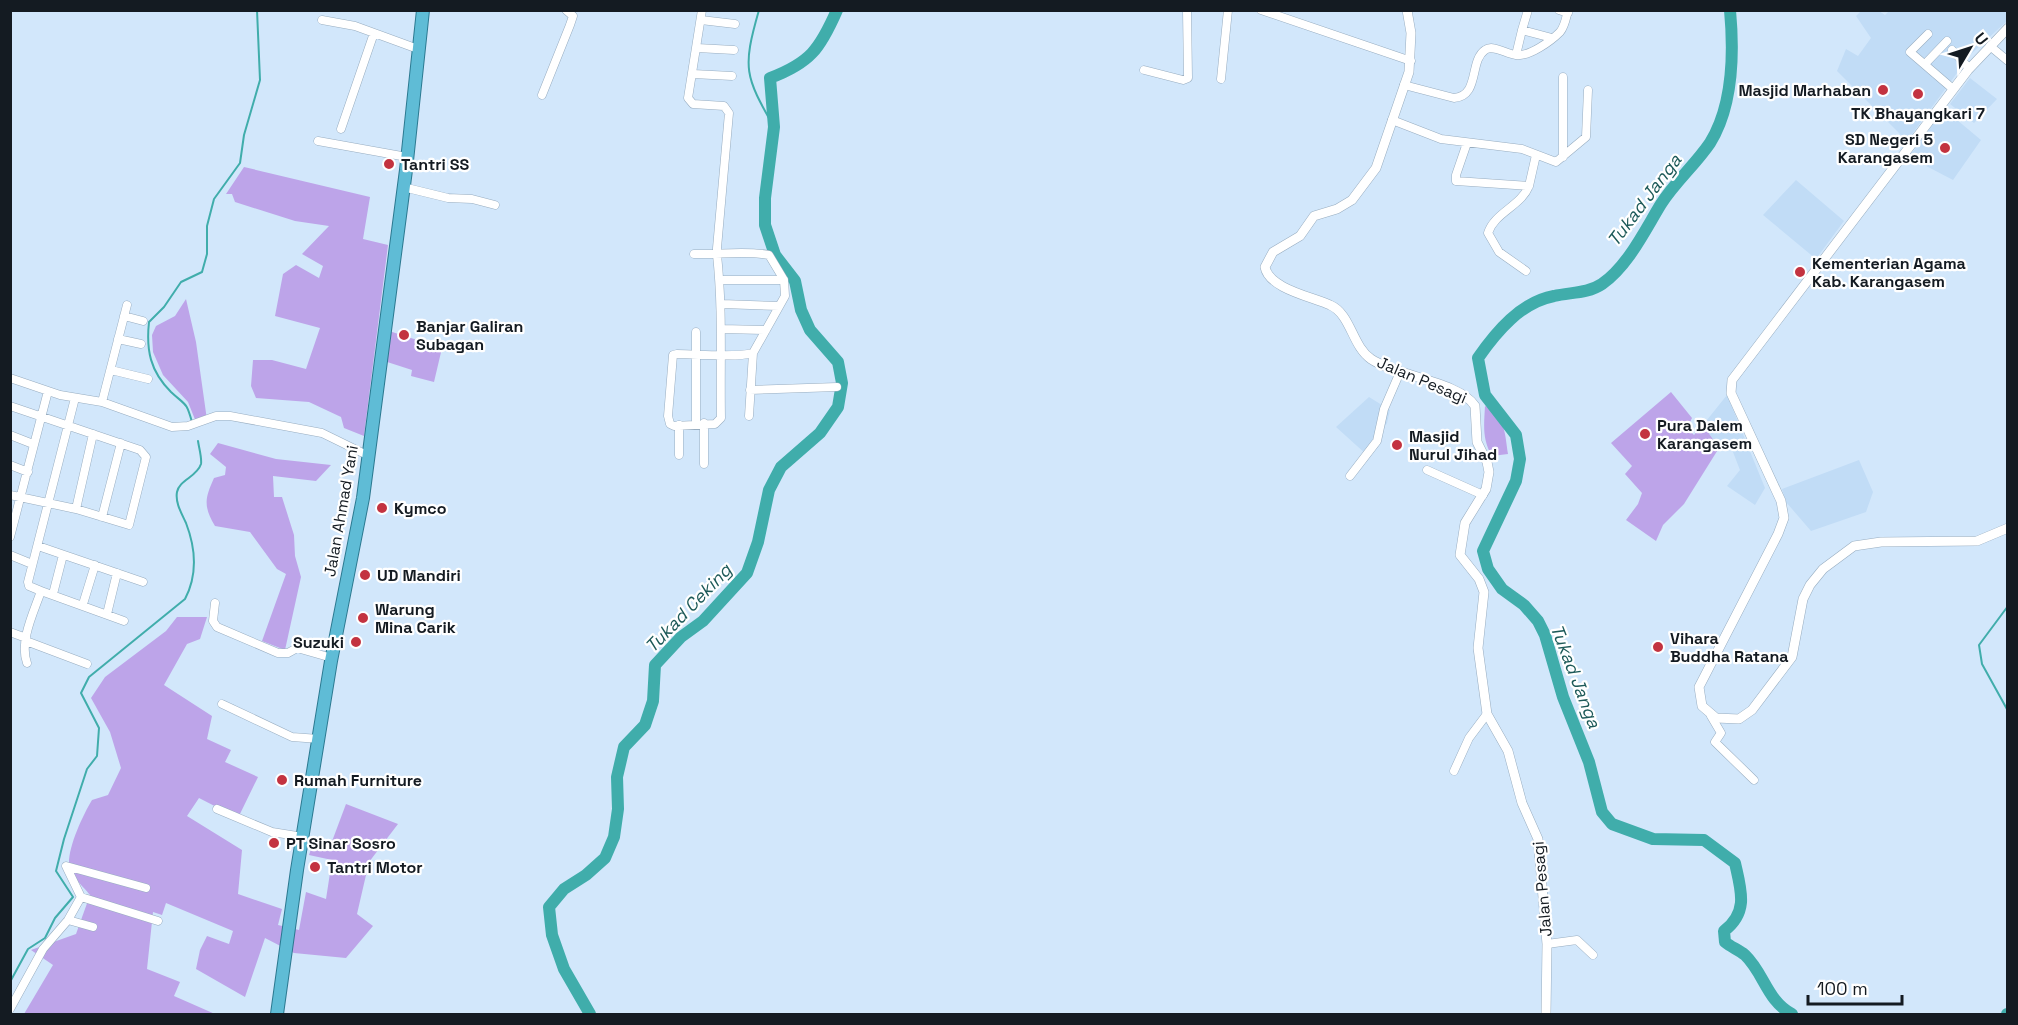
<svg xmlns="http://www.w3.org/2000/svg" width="2018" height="1025" font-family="'Space Grotesk',sans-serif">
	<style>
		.built { fill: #c1dcf6 }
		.green { fill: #bda4e9 }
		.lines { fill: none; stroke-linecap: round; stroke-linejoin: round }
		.stream { stroke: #40adab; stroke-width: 2 }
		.river { stroke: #40adab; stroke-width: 12 }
		.minor-casing { stroke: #98adc0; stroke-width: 9 }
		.tertiary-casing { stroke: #98adc0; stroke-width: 10 }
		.trunk-casing { stroke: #2b7990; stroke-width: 14 }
		.minor { stroke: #fff; stroke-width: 8 }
		.tertiary { stroke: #fff; stroke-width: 9 }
		.trunk { stroke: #5fbcd6; stroke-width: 12 }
		.poi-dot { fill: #c33340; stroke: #fff; stroke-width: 2 }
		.labels { text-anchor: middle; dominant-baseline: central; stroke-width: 4.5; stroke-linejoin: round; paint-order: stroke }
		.poi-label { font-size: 16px; font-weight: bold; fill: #141b22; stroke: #fff; text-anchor: start }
		.street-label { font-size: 16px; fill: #141b22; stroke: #fff }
		.water-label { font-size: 18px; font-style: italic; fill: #1c5958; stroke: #fff }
	</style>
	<rect width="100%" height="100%" fill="#d2e7fb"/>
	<path class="built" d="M 1890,10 L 2007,11 L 2007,21 L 1971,54 L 1907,141 L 1837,71 L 1846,49 L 1858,56 L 1871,38 L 1856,16 L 1861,11 L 1879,11 L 1885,15 Z
		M 1970,78 L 1997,99 L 1974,123 L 1950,104 Z
		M 1944,109 L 1981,140 L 1953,180 L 1909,157 Z
		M 1796,180 L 1844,221 L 1816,259 L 1763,215 Z
		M 1727,395 L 1765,488 L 1755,505 L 1727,486 L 1740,470 L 1731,447 L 1719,448 L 1703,425 Z
		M 1369,397 L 1390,410 L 1387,423 L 1367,455 L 1336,427 Z
		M 1859,460 L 1873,492 L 1866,512 L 1811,531 L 1786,502 L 1782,489 Z"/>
	<path class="green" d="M 244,167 L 370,197 L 363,239 L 388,245 L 364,436 L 344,428 L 341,417 L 309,402 L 256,398 L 251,386 L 253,360 L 272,360 L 306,369 L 320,328 L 275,316 L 283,274 L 296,265 L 319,278 L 323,266 L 302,254 L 329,226 L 295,221 L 235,202 L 232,194 L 226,194 Z
		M 186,299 L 196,342 L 207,420 L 196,422 L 188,402 L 163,375 L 153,352 L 152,335 L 156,326 L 175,316 Z
		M 386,330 L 442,348 L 434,382 L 411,376 L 412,370 L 381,360 Z
		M 1671,392 L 1692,418 L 1687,428 L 1694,435 L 1703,425 L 1719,448 L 1684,504 L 1663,525 L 1656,541 L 1626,520 L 1638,504 L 1642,493 L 1625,474 L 1632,466 L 1611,443 Z
		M 1485,406 C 1505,416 1505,433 1508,454 L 1492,456 C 1482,439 1484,425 1485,406 Z
		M 218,443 L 276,459 L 331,465 L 316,481 L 273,476 L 274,497 L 282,497 L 294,535 L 295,556 L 301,577 L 285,650 L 262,641 L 286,574 L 277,569 L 250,532 L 215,526 C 203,506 205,498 214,478 L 225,475 L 226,467 L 210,454 Z
		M 177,617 L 207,617 L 200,639 L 187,644 L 164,685 L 212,716 L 207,739 L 231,750 L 225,762 L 258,777 L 238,818 L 199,798 L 187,816 L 242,850 L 238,894 L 282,909 L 278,925 L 299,930 L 306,892 L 326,899 L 332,860 L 309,855 L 314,840 L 331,844 L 346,804 L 398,824 L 369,862 L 357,914 L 373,926 L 346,958 L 294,953 L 265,938 L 245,997 L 196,969 L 200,950 L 207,936 L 229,944 L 233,931 L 166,903 L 162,915 L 153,912 L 147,969 L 180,982 L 174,996 L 215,1014 L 24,1014 L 53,965 L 31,950 L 76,934 L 90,895 C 84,887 69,875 69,863 C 69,845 83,815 92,800 L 108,795 L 121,768 L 110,732 L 91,698 L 105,677 L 166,631 Z"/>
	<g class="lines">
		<path class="stream" d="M 759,10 C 742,69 745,76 774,127
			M 192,422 C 186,401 186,406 171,392 C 150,371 146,350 149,322 L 164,307 L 181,282 L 202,272 L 207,254 L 207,226 L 214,199 L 240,163 L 244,135 L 260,80 L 257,10
			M 2008,606 L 1979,645 L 1982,664 L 2008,711
			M 10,982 L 28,949 L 45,938 L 55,918 L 73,897 L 56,871 L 64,839 L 87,769 L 97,756 L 99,728 L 81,693 L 89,677 L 185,599 C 198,574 196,549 186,523 C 182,514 175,503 177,492 C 179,480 197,477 201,464 C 202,458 199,448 198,441"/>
		<path class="river" d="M 1730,10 C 1734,53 1733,106 1710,143 C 1695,165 1675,182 1661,204 C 1645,230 1628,266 1602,284 C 1587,294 1570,292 1554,296 C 1521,302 1496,332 1478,358 L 1485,395 L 1516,435 L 1520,459 L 1516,481 L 1483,551 L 1488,569 L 1502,589 L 1524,605 L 1538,621 L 1545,635 L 1563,697 L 1589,762 L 1602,812 L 1612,824 L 1653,839 L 1704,840 L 1735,863 C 1741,890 1749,912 1724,931 L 1725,942 C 1731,947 1739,950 1745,955 C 1764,973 1767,1001 1792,1014
			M 590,1014 L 564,969 L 552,935 L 549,907 L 564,889 L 586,875 L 605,858 L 614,837 L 618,809 L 617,777 L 624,747 L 645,725 L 653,701 L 655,665 L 681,637 L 703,621 L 747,573 L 758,542 L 769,490 L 781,467 L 820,433 L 838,407 L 842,383 L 838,362 L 810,330 L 801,310 L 795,281 L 775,255 L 765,225 L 765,198 L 774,127 L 770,78 C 810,63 820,49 837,10
			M 2007,1014 L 2008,1014"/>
		<g class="minor-casing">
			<path id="minor" d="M 1261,10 L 1411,61
				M 1559,10 L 1568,13
				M 322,20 L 355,26 L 418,49
				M 701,20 L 735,24
				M 1522,30 L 1528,10
				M 1928,34 L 1910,52 L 1953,89
				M 1990,46 L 2008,61
				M 697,48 L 734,50
				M 1952,50 L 1969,68
				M 1516,55 L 1522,30 L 1552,38
				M 1925,64 L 1947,41
				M 1144,70 L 1183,80 L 1188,78 L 1187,10
				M 693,74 L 732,76
				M 1563,77 L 1563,157
				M 1221,79 L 1228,10
				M 1404,85 L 1454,98 C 1480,96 1469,61 1485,50 C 1493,44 1506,54 1516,55 C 1529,57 1551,41 1560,32 C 1565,26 1566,18 1568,10
				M 542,95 L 570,25 L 573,16 L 566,10
				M 1392,120 L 1441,139 L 1522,149 L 1556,162 L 1586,137 L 1588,90
				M 341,129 L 374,33
				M 318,141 L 407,157
				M 1467,143 L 1456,175 L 1456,181 L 1529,186 C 1521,206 1494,213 1488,233 L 1499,252 L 1526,271
				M 1529,186 L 1536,155
				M 403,187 L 448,198 L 472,199 L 495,205
				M 694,254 C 718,255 745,250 769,255 L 784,280 L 785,296 L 753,353 C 733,358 699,354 677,354 L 673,355 L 668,416 L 670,424 L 674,426 L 715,424 L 721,418 C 720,363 723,310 717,255 L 717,248 L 729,113 L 724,106 L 693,104 L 688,98 L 702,10
				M 720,280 L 784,280
				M 722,304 L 779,306
				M 124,316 L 143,321
				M 722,329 L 766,330
				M 696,332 L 696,423
				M 118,339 L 141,344
				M 111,370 L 148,379
				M 10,378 L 60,395 L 102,402 L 172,427 L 188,426 L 216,416 L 230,416 L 322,433 L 367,455
				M 750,390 L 837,387
				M 102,402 L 127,305
				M 10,406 L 140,450 L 146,457 L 129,525 L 76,509 L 10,495
				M 749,416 L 753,353
				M 679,425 L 679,455
				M 10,435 L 33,444
				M 704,464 L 704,423
				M 10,465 L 28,472
				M 1427,470 L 1483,495
				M 1350,476 L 1377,441 L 1384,409 L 1400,372
				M 76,509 L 93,434
				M 102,517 L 121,443
				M 10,537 L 48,391
				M 38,546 L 143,582
				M 10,555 L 32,564
				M 41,591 L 124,621
				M 53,594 L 63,555
				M 215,603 L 213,621 L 217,627 L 278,653 L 288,653 L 297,648 L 332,658
				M 83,604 L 95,565
				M 107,614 L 117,573
				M 10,632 L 26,638
				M 26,641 L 87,664
				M 27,663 C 19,641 34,612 41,591 L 29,586 L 28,582 L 75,398
				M 222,704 L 292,737 L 319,739
				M 1711,716 L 1721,733 L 1715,742 L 1754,780
				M 1454,771 L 1469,738 L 1487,714
				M 217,809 L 272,832 L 303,837
				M 81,897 L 158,921
				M 68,920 L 93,927
				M 1547,944 L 1577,940 L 1593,955
				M 10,1009 L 43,949 L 68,920 L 81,897 L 66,866 L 146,888"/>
		</g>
		<g class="tertiary-casing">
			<path id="tertiary" d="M 1407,10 L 1411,33 L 1409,72 L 1376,168 L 1352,200 L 1337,209 L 1314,216 L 1300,236 L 1273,252 L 1265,267 C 1269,289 1313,297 1330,305 C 1351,314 1352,346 1371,359 C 1396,376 1460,382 1475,406 L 1477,442 L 1487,462 L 1489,472 L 1486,489 L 1465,523 L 1460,555 L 1479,579 L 1484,592 L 1478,648 L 1487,714 L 1508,751 L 1522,803 L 1538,839 L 1547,944 L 1546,1014
				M 2008,28 L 1968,70 L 1732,380 L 1731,393 L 1781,501 L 1784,518 L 1778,534 L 1699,687 L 1702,706 L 1716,718 L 1739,719 L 1752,710 L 1792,657 L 1803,599 L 1810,585 L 1823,569 L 1854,546 L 1881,542 L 1977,541 L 2008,528"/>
		</g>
		<g class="trunk-casing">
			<path id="trunk" d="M 277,1014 L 297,870 L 331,661 L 363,498 L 406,170 L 423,10"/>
		</g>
		<use href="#minor" class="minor"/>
		<use href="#tertiary" class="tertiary"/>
		<use href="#trunk" class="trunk"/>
	</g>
	<g class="poi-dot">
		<circle cx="1883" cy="90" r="6"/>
		<circle cx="1918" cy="94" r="6"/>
		<circle cx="1945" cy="148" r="6"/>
		<circle cx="389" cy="164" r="6"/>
		<circle cx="1800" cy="272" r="6"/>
		<circle cx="404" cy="335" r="6"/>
		<circle cx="1645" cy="434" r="6"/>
		<circle cx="1397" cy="445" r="6"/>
		<circle cx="382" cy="508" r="6"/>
		<circle cx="365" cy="575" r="6"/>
		<circle cx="363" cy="618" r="6"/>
		<circle cx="356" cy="642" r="6"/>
		<circle cx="1658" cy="647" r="6"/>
		<circle cx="282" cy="780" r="6"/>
		<circle cx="274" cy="843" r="6"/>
		<circle cx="315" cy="867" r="6"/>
	</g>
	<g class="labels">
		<g class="poi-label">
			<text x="1871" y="90" text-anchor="end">Masjid Marhaban</text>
			<text x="1918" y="113" text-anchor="middle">TK Bhayangkari 7</text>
			<text x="1933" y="139" text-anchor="end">SD Negeri 5<tspan x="1933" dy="18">Karangasem</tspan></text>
			<text x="401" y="164">Tantri SS</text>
			<text x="1812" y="263">Kementerian Agama<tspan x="1812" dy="18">Kab. Karangasem</tspan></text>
			<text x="416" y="326">Banjar Galiran<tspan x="416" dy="18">Subagan</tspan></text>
			<text x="1657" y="425">Pura Dalem<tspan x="1657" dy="18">Karangasem</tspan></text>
			<text x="1409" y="436">Masjid<tspan x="1409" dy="18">Nurul Jihad</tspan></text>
			<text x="394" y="508">Kymco</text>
			<text x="377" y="575">UD Mandiri</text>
			<text x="375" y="609">Warung<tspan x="375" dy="18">Mina Carik</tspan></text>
			<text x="1670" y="638">Vihara<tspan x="1670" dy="18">Buddha Ratana</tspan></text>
			<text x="344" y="642" text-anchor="end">Suzuki</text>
			<text x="294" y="780">Rumah Furniture</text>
			<text x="286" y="843">PT Sinar Sosro</text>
			<text x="327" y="867">Tantri Motor</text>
		</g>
		<g class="street-label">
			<text transform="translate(1422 380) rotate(23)">Jalan Pesagi</text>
			<text transform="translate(341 511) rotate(-80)">Jalan Ahmad Yani</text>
			<text transform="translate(1542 889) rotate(-95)">Jalan Pesagi</text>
		</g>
		<g class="water-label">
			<text transform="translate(1644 200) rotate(-53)">Tukad Janga</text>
			<text transform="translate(688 608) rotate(-46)">Tukad Ceking</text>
			<text transform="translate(1576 676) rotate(69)">Tukad Janga</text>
		</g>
	</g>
	<rect width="2018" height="1025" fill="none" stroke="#141b22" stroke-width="24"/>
	<g transform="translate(1970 48) rotate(51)" stroke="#ffffff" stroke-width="4.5" paint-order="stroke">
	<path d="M0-4.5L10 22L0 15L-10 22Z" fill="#141b22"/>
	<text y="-9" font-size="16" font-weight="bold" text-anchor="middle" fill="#141b22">U</text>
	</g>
	<path d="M1808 995v9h94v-9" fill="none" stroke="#141b22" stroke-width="3"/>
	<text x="1817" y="995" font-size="18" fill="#141b22" stroke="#ffffff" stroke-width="4.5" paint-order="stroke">100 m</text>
</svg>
